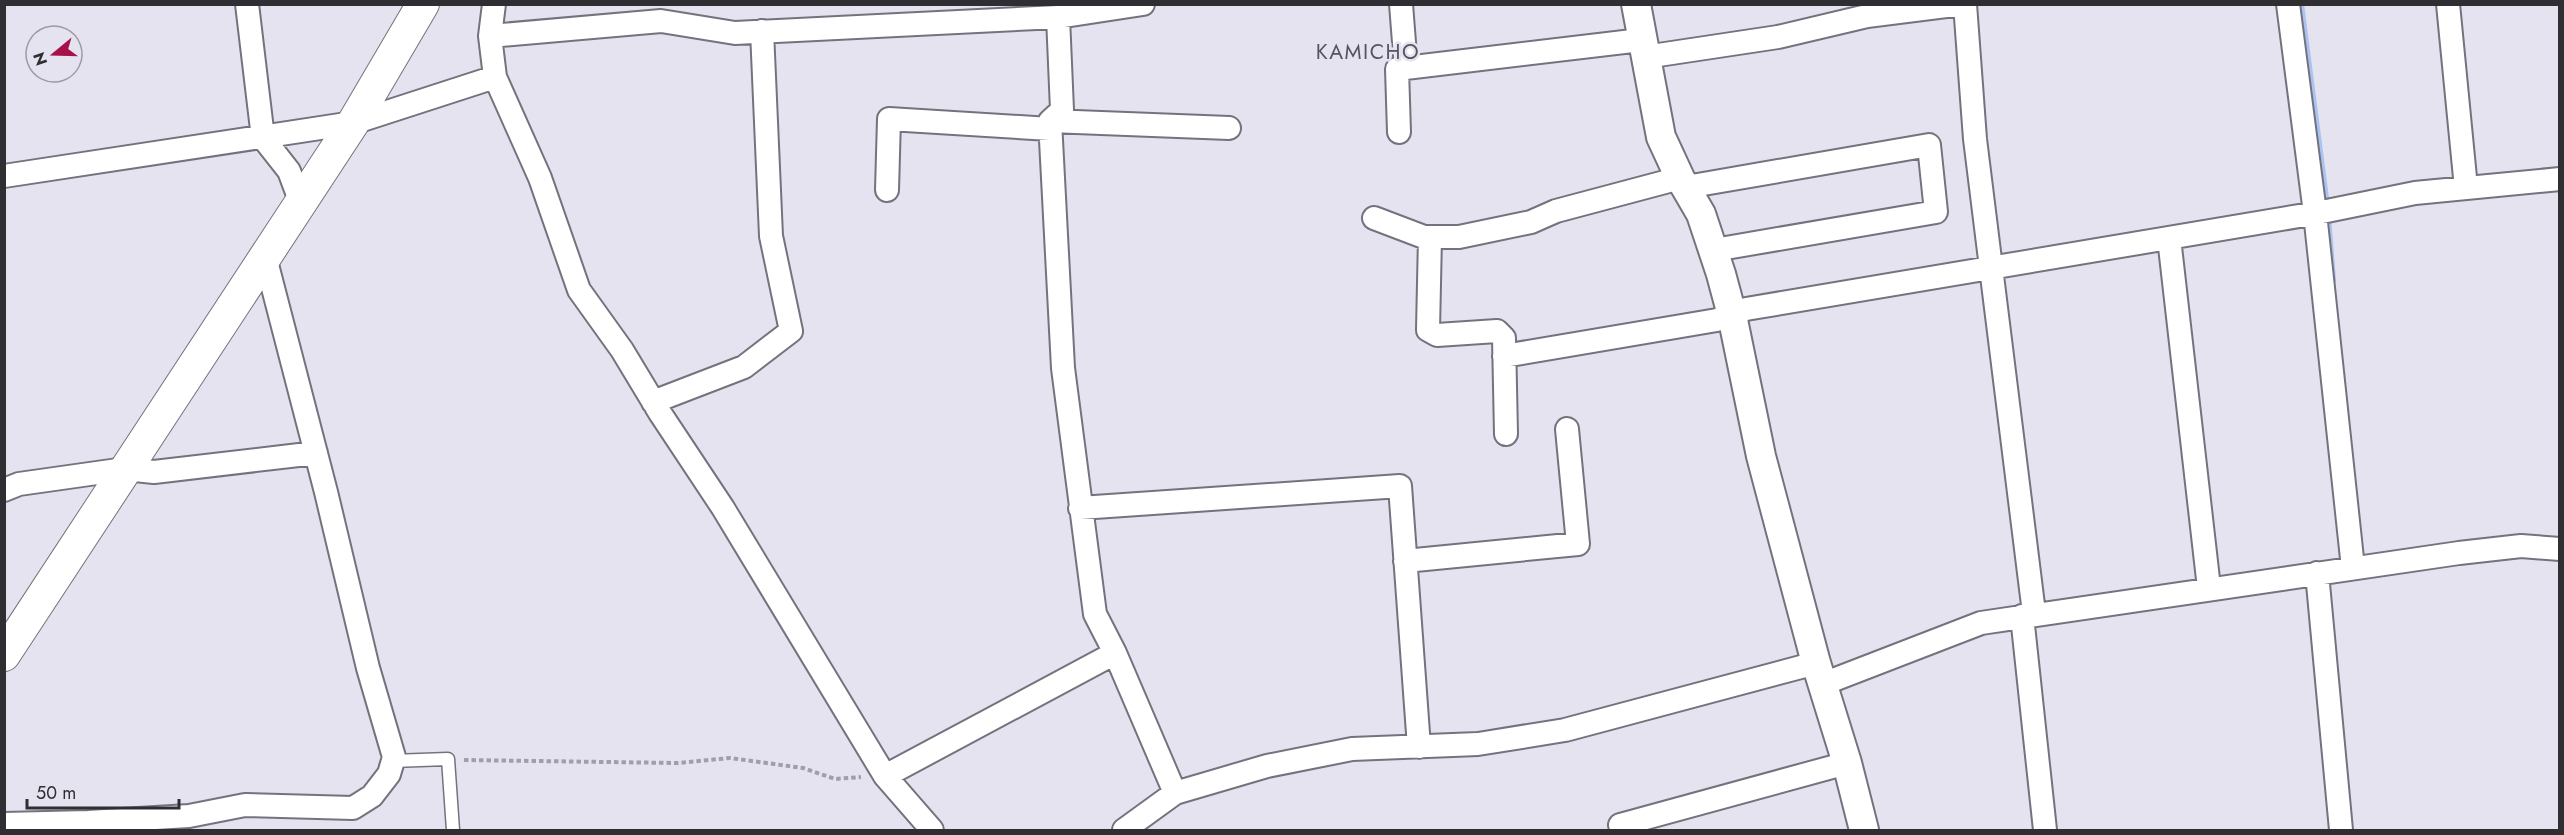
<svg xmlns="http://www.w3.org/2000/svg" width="2564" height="835" font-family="Jost,sans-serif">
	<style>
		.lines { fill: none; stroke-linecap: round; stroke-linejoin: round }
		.stream { stroke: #aac3f1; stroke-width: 6 }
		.service-casing { stroke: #74727d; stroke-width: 15 }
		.minor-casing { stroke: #74727d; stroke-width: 26 }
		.tertiary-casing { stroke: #74727d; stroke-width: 32 }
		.secondary-casing { stroke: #74727d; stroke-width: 34 }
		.path { stroke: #a09fa8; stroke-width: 4; stroke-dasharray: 4.5 3; stroke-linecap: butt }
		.service { stroke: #fff; stroke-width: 12 }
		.minor { stroke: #fff; stroke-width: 22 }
		.tertiary { stroke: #fff; stroke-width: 28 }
		.secondary { stroke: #fff; stroke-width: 32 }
		.labels { text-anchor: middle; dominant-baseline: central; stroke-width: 5; stroke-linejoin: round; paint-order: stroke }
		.quarter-label { font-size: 21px; letter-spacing: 1.5px; fill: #56545e; stroke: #e5e3ef }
	</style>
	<rect width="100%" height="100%" fill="#e5e3ef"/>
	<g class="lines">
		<path class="stream" d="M 2301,4 L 2327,206
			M 2328,216 L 2333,280"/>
		<g class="service-casing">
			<path id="service" d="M 392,761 L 448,759 L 453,830"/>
		</g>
		<g class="minor-casing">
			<path id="minor" d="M 247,4 L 263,138 L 289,171 L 301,203
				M 494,4 L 490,36 L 495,77 L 540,178 L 579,290 L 622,350 L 660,413 L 723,508 L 885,776 L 932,830
				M 1401,4 L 1406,68
				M 1965,4 L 1975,139 L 2034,613
				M 2288,4 L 2315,213 L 2353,568
				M 2448,4 L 2466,188
				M 1058,17 L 1062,110 L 1050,121 L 1063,368 L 1095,614 L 1115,653 L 1175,793
				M 490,36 L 661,21 L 735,33 L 1058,17 L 1143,4
				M 1645,57 L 1778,37 L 1867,16 L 1962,4
				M 1050,121 L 1229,128
				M 1399,132 L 1397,69 L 1641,40
				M 4,176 L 353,123 L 495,77
				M 1686,187 L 1929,145 L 1936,212 L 1714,250
				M 887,190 L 889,119 L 1050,129
				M 1374,218 L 1424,237 L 1459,237 L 1531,222 L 1556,211 L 1680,178
				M 1430,237 L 1428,330 L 1437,335 L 1497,331 L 1504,338 L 1506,434
				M 2169,238 L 2209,588
				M 1504,356 L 1717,320 L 1746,309 L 2317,213 L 2415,193 L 2560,179
				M 653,402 L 744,367 L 791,331 L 771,236 L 762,31
				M 4,490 L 19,484 L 125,469 L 154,472 L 316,453
				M 1080,508 L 1400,486 L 1419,747
				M 1405,561 L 1578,544 L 1567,429
				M 2317,573 L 2341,830
				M 2022,616 L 2045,830
				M 1823,684 L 1981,623 L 2459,553 L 2521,546 L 2560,549
				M 885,776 L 1115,653
				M 4,824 L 88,822 L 189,816 L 245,805 L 353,808 L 372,796 L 389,774 L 394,757 L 368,668 L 326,492 L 265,257
				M 1124,830 L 1175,793 L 1267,766 L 1352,749 L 1478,744 L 1565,730 L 1816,663
				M 1622,830 L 1620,825 L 1847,763"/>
		</g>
		<g class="tertiary-casing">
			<path id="tertiary" d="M 1636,4 L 1661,137 L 1680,178 L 1701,214 L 1721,274 L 1732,315 L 1761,456 L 1816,663 L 1847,763 L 1864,830"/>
		</g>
		<g class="secondary-casing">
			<path id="secondary" d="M 4,655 L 353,123 L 423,4"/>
		</g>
		<path class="path" d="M 464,760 L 678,763 L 730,758 L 803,768 L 835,779 L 861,777"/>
		<use href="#service" class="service"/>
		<use href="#minor" class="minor"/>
		<use href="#tertiary" class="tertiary"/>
		<use href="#secondary" class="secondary"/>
	</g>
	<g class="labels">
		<g class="quarter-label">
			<text x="1368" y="52">KAMICHO</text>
		</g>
	</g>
	<rect width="2564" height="835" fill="none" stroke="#2f2e33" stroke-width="12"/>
	<g transform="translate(54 54) rotate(251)"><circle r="28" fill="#e5e3ef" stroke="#9c9ba4" stroke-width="1.5"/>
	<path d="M0-4.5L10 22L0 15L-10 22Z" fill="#a6114a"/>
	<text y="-9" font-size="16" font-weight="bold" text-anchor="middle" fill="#2f2e33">N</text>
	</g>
	<path d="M27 799v9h152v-9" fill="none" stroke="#2f2e33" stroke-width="3"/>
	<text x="36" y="799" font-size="18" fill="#2f2e33" stroke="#e5e3ef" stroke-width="4.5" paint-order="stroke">50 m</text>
</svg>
